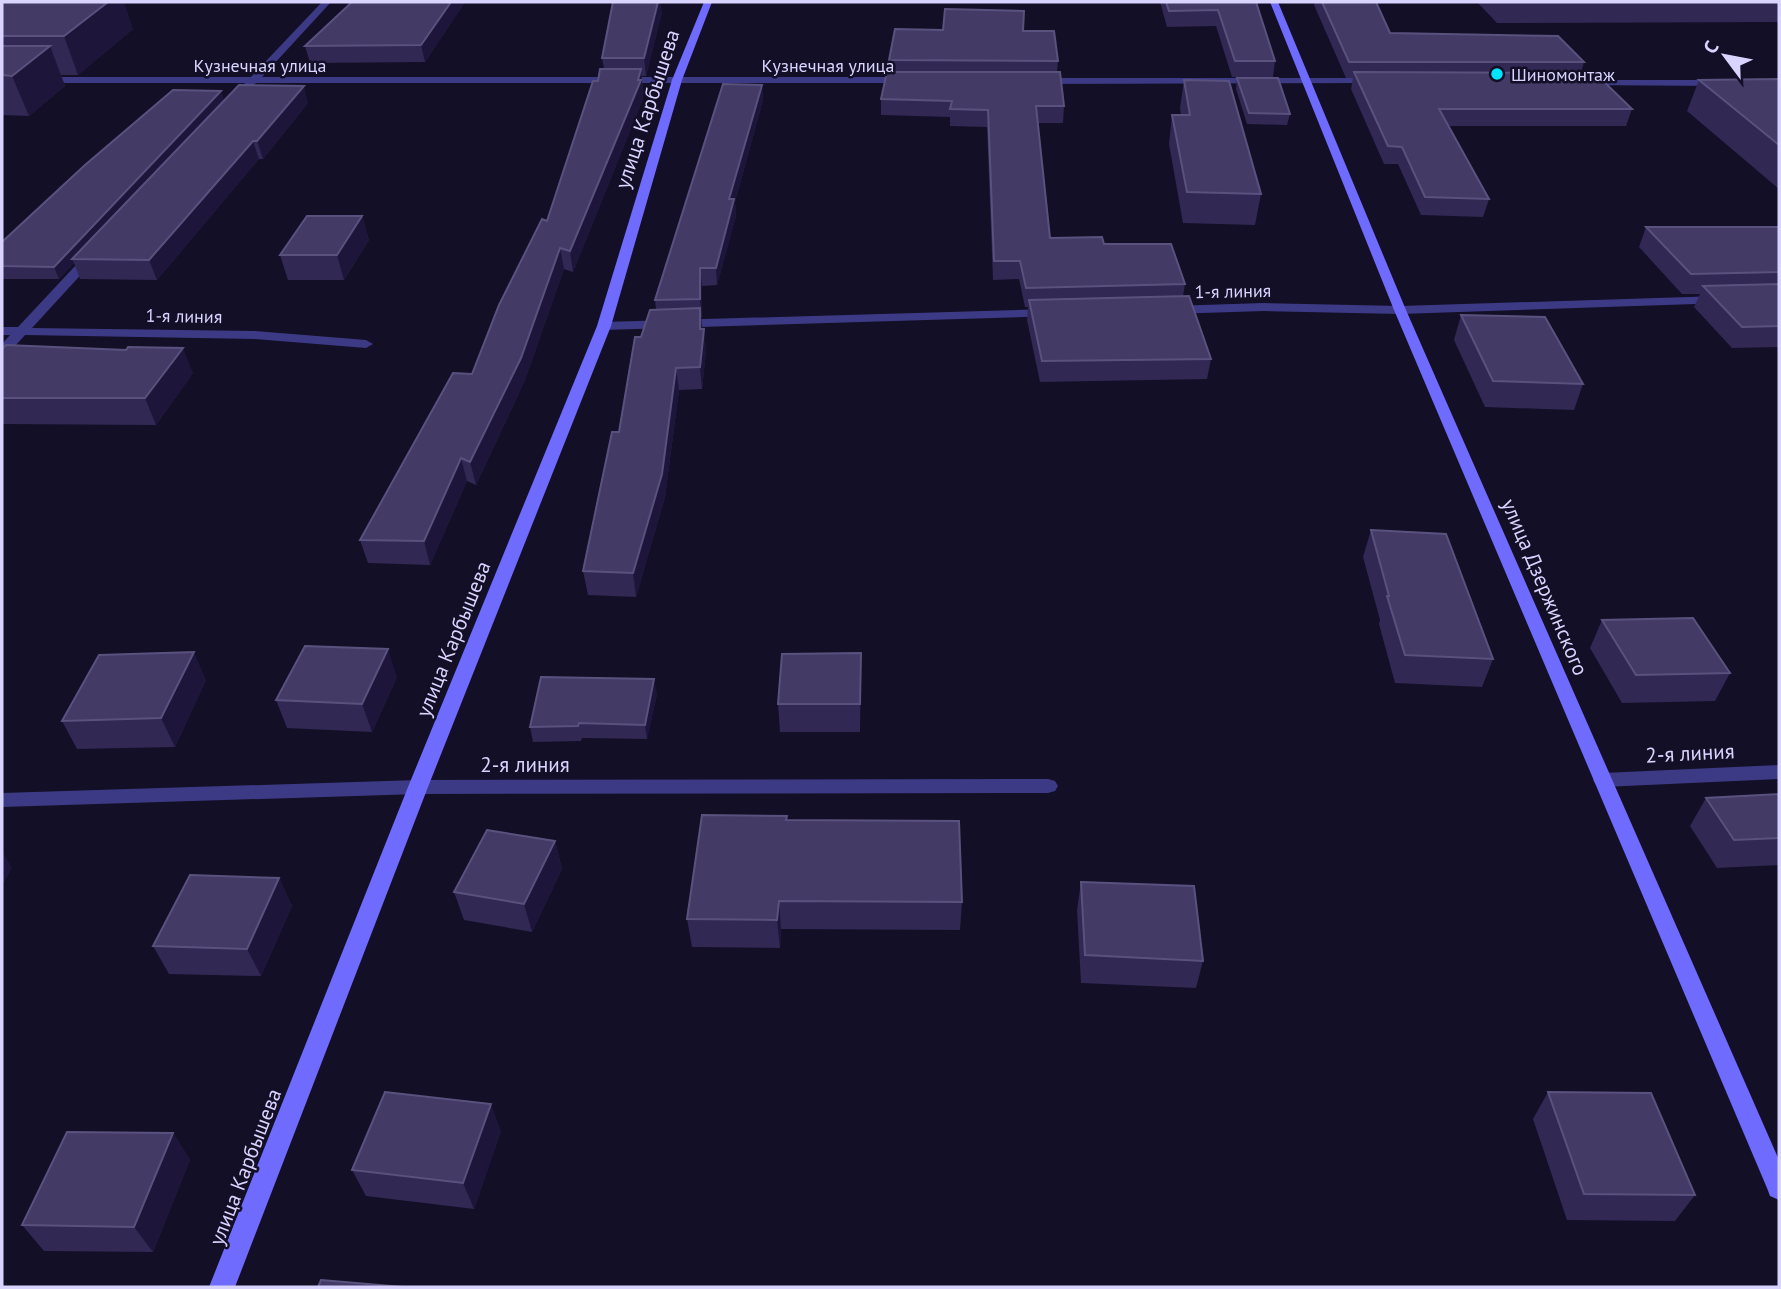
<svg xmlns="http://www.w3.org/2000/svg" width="1781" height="1289" font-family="'PT Sans',sans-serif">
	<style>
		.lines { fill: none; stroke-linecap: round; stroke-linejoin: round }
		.street { fill: #3d3a85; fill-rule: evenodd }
		.secondary { fill: #6f6bff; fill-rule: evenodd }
		.wall { fill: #312854 }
		.shaded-wall { fill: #1d163a }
		.building { fill: #433a66; stroke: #5a527e; stroke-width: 2 }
		.poi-dot { fill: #00e5ff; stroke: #130f26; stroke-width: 2.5 }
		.labels { text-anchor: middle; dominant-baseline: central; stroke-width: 5; stroke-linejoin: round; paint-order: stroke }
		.far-street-label { font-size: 18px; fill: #d9d4ff; stroke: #130f26 }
		.far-poi-label { font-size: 18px; fill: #d9d4ff; stroke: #130f26; text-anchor: start }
		.street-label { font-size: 21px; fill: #d9d4ff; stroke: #130f26 }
	</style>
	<rect width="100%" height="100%" fill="#130f26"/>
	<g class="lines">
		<path class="street" d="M 322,2 L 331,2 L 262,77 L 908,77 L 913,80 L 908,83 L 256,83 L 248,89 L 243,86 L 245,83 L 2,83 L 2,77 L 251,77 Z
			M 1377,78 L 1380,79 L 1380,83 L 1037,84 L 1032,81 L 1037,78 Z
			M 1583,80 L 1720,80 L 1725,83 L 1720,86 L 1580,85 L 1580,81 Z
			M 94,249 L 100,253 L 98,256 L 32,328 L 255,331 L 366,340 L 373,344 L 366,348 L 255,339 L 25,335 L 7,355 L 2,356 L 2,344 L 10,335 L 2,335 L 2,327 L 18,327 L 90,250 Z
			M 1720,296 L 1726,300 L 1725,303 L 1400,314 L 1264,311 L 1171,314 L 1165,310 L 1171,306 L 1264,303 L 1400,306 Z
			M 1052,309 L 1058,313 L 1057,316 L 604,330 L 597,326 L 604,322 Z
			M 1779,765 L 1779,779 L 1603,787 L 1596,785 L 1593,780 L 1596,775 L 1603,773 Z
			M 1048,779 L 1055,781 L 1058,786 L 1055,791 L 1048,793 L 418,794 L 2,807 L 2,793 L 418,780 Z"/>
		<path class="secondary" d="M 704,2 L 712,2 L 682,80 L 611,326 L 428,787 L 235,1287 L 209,1287 L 408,787 L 597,326 L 672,80 Z
			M 1270,2 L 1278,2 L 1406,310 L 1779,1160 L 1779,1200 L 1770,1196 L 1767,1188 L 1394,310 Z"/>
	</g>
	<path class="wall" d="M 2,2 L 133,29 L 78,75 L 61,75 L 65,86 L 29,116 L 2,115 Z
		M 465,2 L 425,62 L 310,63 L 305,46 Z
		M 1160,2 L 1256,2 L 1275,61 L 1273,77 L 1232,77 L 1216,26 L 1167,27 Z
		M 1315,2 L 1376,2 L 1390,33 L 1584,62 L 1581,73 L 1632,109 L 1626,126 L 1449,126 L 1489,199 L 1483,217 L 1421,215 L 1398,164 L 1384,164 L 1351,89 L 1353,78 L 1346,78 L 1314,5 Z
		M 1477,2 L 1779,2 L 1779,22 L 1497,23 Z
		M 662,12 L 646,76 L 642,76 L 643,99 L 573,272 L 564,269 L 525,380 L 476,485 L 467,481 L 430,565 L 368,563 L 360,540 L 472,374 L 547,221 L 598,81 L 604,69 L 602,58 Z
		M 1023,31 L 1058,61 L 1057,72 L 1064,106 L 1063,123 L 1038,123 L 1050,238 L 1104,244 L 1185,284 L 1183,296 L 1211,359 L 1207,379 L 1040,382 L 1027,320 L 1028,307 L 1025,307 L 1019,279 L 993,280 L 987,127 L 950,126 L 950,117 L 881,115 L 881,99 L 889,72 L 889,60 Z
		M 1237,78 L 1290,114 L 1287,125 L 1247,124 L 1236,89 Z
		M 1779,79 L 1779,189 L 1687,111 L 1699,80 Z
		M 1184,80 L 1261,194 L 1255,225 L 1183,223 L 1169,144 L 1172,115 L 1181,115 L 1180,108 Z
		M 762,85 L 763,100 L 735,202 L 736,216 L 717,285 L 702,286 L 702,317 L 701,317 L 706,351 L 702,389 L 679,390 L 665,497 L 636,597 L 588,595 L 583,571 L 619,432 L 641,337 L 656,309 L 655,300 Z
		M 224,100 L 308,103 L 263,159 L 259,159 L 157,280 L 80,279 L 74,263 L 59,279 L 2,279 L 2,242 Z
		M 362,216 L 369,240 L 344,280 L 288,280 L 280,255 Z
		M 1646,227 L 1779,227 L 1779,347 L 1732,348 L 1694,307 L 1700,294 L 1682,294 L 1639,247 Z
		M 1461,315 L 1583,384 L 1574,410 L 1485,407 L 1454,340 Z
		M 2,349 L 193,373 L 156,425 L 2,424 Z
		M 1371,530 L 1493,659 L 1482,687 L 1395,683 L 1379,624 L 1380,620 L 1363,557 Z
		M 1602,620 L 1730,673 L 1715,701 L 1622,703 L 1590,648 Z
		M 861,653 L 860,732 L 780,732 L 778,704 Z
		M 397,677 L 372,732 L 287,728 L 276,700 Z
		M 206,680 L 175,747 L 77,749 L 62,721 Z
		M 657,694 L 647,739 L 582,738 L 581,741 L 533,742 L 530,727 Z
		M 1779,794 L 1779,865 L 1717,868 L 1690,826 L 1706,798 Z
		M 787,816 L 787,820 L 962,902 L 960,930 L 781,929 L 780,948 L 692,947 L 687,919 Z
		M 555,841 L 562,869 L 532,932 L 464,920 L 454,892 Z
		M 279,878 L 292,906 L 261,976 L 169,974 L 153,946 Z
		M 1081,882 L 1203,961 L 1196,988 L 1081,983 L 1077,910 Z
		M 1548,1092 L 1695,1195 L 1675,1221 L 1567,1220 L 1533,1119 Z
		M 501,1131 L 474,1209 L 366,1196 L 352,1170 Z
		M 173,1133 L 190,1160 L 153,1252 L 44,1251 L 22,1225 Z"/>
	<path class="shaded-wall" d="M 108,2 L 124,2 L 133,29 L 78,75 L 64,36 Z
		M 451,2 L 465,2 L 425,62 L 421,45 Z
		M 658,2 L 661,2 L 662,12 L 646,76 L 644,58 Z
		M 50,46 L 65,86 L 29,116 L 12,76 Z
		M 641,69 L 643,99 L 573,272 L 570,251 L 638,80 Z
		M 762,85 L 763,100 L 735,202 L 736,216 L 717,285 L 716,268 L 729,199 Z
		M 304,86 L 308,103 L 263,159 L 257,141 Z
		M 221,91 L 225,102 L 72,259 L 74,263 L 59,279 L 54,267 Z
		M 253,141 L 259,159 L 157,280 L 149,260 Z
		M 362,216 L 369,240 L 344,280 L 337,255 Z
		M 560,248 L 564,269 L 525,380 L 476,485 L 470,462 Z
		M 700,268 L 702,286 L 702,317 L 700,299 Z
		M 700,308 L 702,330 L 704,329 L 706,351 L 702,389 L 700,367 Z
		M 183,348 L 193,373 L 156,425 L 145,398 Z
		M 676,368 L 679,390 L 665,497 L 636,597 L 633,573 Z
		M 461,458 L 467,481 L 430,565 L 424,541 Z
		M 388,649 L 397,677 L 372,732 L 362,704 Z
		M 194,652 L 206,680 L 175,747 L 161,718 Z
		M 861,653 L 861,681 L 860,732 L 860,704 Z
		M 654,679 L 657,694 L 647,739 L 645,725 Z
		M 555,841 L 562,869 L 532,932 L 524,904 Z
		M 3,853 L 12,868 L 2,886 L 2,855 Z
		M 279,878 L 292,906 L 261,976 L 247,949 Z
		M 779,901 L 781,929 L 780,948 L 777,920 Z
		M 491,1104 L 501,1131 L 474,1209 L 463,1183 Z
		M 173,1133 L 190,1160 L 153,1252 L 134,1227 Z"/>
	<path class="building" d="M 2,2 L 108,2 L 64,36 L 2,36 Z
		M 352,2 L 451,2 L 421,45 L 305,46 Z
		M 613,2 L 658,2 L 644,58 L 602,58 Z
		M 1166,2 L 1256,2 L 1275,61 L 1235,61 L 1218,10 L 1169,11 Z
		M 1322,2 L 1376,2 L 1390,33 L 1558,36 L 1584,62 L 1349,62 Z
		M 945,9 L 1024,11 L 1023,31 L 1054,31 L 1058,61 L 889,60 L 895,29 L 943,30 Z
		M 2,46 L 50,46 L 12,76 L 2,75 Z
		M 600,69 L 641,69 L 638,80 L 641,80 L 570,251 L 560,248 L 521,358 L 470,462 L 461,458 L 424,541 L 360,540 L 453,373 L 472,374 L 499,305 L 542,219 L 547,221 L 593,81 L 598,81 Z
		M 887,72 L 1060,72 L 1064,106 L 1036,106 L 1050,238 L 1102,237 L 1104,244 L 1171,244 L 1185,284 L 1026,288 L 1020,261 L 994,261 L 988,110 L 950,109 L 952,101 L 881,99 Z
		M 1354,72 L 1595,73 L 1632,109 L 1439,109 L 1489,199 L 1425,197 L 1402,147 L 1388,146 Z
		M 1237,78 L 1278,78 L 1290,114 L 1249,113 Z
		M 1779,79 L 1779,145 L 1699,80 Z
		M 1184,80 L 1229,81 L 1261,194 L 1187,192 L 1172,115 L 1190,115 Z
		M 723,84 L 762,85 L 729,199 L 734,199 L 716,268 L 700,268 L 700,299 L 655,300 Z
		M 239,85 L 304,86 L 257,141 L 253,141 L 149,260 L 72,259 Z
		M 173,90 L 221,91 L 54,267 L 2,266 L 2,242 L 85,165 Z
		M 307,216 L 362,216 L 337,255 L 280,255 Z
		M 1646,227 L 1779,227 L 1779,272 L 1691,274 Z
		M 1779,284 L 1779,326 L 1742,327 L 1703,286 Z
		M 1189,296 L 1211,359 L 1042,361 L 1029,300 Z
		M 700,308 L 700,329 L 704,329 L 700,367 L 676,368 L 662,474 L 633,573 L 583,571 L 612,432 L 619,432 L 635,337 L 641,337 L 650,310 Z
		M 1461,315 L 1545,317 L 1583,384 L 1493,381 Z
		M 6,345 L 126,350 L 128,347 L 183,348 L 145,398 L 2,398 L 2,349 Z
		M 1371,530 L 1446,534 L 1493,659 L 1405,655 L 1387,596 L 1389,596 Z
		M 1693,618 L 1730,673 L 1636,675 L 1602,620 Z
		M 305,646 L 388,649 L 362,704 L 276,700 Z
		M 194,652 L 161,718 L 62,721 L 99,655 Z
		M 861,653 L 860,704 L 778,704 L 782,654 Z
		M 541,677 L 654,679 L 645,725 L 579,723 L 578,726 L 530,727 Z
		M 1779,794 L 1779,838 L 1734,840 L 1706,798 Z
		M 702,815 L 787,816 L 786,820 L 959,821 L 962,902 L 779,901 L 777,920 L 687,919 Z
		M 487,830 L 555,841 L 524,904 L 454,892 Z
		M 190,875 L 279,878 L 247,949 L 153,946 Z
		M 1081,882 L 1194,886 L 1203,961 L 1085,955 Z
		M 385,1092 L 491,1104 L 463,1183 L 352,1170 Z
		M 1548,1092 L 1651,1093 L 1695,1195 L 1584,1194 Z
		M 67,1132 L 173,1133 L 134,1227 L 22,1225 Z
		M 321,1280 L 403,1287 L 318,1287 Z"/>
	<circle class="poi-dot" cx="1497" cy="74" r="7"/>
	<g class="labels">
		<g class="far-street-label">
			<text x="260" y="65">Кузнечная улица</text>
			<text x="828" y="65">Кузнечная улица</text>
			<text transform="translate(1233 291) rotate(-1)">1-я линия</text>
			<text transform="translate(184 316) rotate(1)">1-я линия</text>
		</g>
		<g class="far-poi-label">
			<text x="1511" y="74">Шиномонтаж</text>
		</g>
		<g class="street-label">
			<text transform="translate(647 109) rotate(-72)">улица Карбышева</text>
			<text transform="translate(1545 587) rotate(67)">улица Дзержинского</text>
			<text transform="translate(453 639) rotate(-68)">улица Карбышева</text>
			<text transform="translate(1690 753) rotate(-3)">2-я линия</text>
			<text x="525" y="764">2-я линия</text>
			<text transform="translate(245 1167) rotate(-69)">улица Карбышева</text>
		</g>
	</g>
	<rect width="1781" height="1289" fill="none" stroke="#d9d4ff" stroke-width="7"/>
	<g transform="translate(1725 56) rotate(302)" stroke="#130f26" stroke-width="5" paint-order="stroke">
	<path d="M0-5L12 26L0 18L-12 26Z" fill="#d9d4ff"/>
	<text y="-10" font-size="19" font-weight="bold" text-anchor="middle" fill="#d9d4ff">С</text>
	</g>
</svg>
